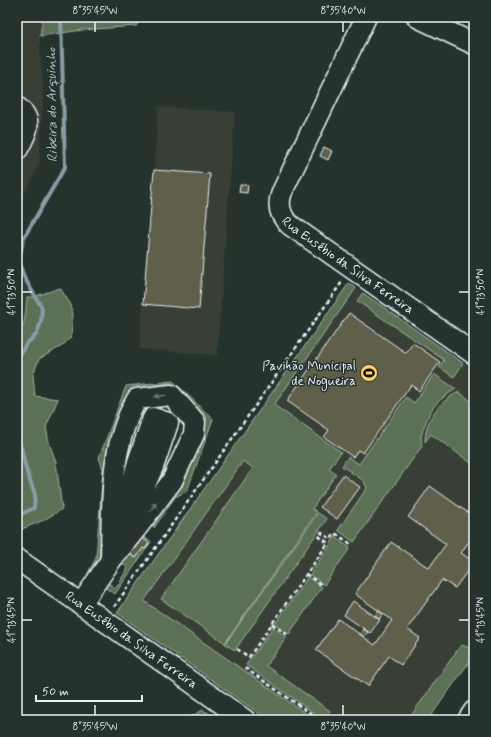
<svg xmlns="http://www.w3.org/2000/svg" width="491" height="737" font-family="Mynerve,sans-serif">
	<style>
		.built { fill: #374036 }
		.green { fill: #5b7054; stroke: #a2b0a6 }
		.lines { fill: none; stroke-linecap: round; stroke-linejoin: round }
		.stream { stroke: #889da5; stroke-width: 4 }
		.building { fill: #605f4a; stroke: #e8f1f8 }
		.minor-casing { stroke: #e8f1f8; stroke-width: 23 }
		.path { stroke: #e8f1f8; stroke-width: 2.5; stroke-dasharray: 4 3; stroke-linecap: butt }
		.minor { stroke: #26332d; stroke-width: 20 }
		.oneway { fill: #6a7674 }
		.ticks { fill: none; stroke: #e8f1f8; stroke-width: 1.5 }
		.labels { text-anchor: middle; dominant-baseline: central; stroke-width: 3; stroke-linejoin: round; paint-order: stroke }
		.street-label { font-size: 13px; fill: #e8f1f8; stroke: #26332d }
		.poi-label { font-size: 13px; fill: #e8f1f8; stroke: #26332d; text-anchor: end }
		.water-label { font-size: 14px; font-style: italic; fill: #a8b9c1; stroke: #26332d }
		.neatline { fill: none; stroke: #e8f1f8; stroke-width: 1.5 }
		.ticks-label { font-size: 10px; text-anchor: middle; fill: #e8f1f8 }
	</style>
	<rect width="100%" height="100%" fill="#26332d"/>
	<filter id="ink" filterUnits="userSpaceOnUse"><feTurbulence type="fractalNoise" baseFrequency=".025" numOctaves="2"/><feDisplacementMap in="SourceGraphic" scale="8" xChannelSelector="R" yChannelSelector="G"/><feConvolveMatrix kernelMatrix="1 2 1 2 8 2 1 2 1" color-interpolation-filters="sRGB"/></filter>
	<g filter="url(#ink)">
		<path class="built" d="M 17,17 L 43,17 L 40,36 L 40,53 L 43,84 L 43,101 L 39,164 L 17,210 Z
			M 158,107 L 235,112 L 217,355 L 139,349 L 154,170 Z
			M 17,274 L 33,297 L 27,298 L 25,319 L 21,333 L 17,339 Z
			M 349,283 L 474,370 L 474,655 L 428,720 L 268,720 L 117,613 Z"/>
		<path class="green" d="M 43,17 L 143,17 L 136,26 L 82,30 L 40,36 Z
			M 349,283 L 356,288 L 274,405 L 341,452 L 329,469 L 336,474 L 312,509 L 317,512 L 225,643 L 161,599 L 253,468 L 243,461 L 144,601 L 315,720 L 268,720 L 117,613 Z
			M 60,288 L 71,305 L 73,315 L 71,337 L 62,346 L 39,359 L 33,375 L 35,396 L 58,399 L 46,427 L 49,443 L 56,462 L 62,509 L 44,520 L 17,531 L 17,491 L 20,481 L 17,479 L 17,339 C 25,326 26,312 27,297 L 33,297 Z
			M 363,293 L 463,363 L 454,377 L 439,367 L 444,360 L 357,301 Z
			M 434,374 L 456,389 C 439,399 431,406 425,424 C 422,432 420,437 422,446 L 354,542 L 338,530 L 367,488 L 364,481 L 342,466 L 348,457 L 359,464 L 406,397 L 414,403 Z
			M 173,381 L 213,419 L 187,491 L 175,497 L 154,528 L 154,523 L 178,488 L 182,487 L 207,417 L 171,383 L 132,387 L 105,460 L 107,468 L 98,566 L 91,578 L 87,575 L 96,558 L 103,469 L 99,458 L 126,386 Z
			M 459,392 L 474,403 L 474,465 L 431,434 L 425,442 L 425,440 C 426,418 440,401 459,392 Z
			M 318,513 L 327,519 L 235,650 L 225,644 Z
			M 138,533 L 151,542 L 115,594 L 101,585 L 106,581 L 115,588 L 117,585 L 118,586 L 121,582 L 120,581 L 128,568 L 118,561 L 125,551 L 136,558 L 143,548 L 145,549 L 149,543 L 142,538 L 141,539 Z
			M 335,537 L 350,548 L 324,585 L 310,575 Z
			M 308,577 L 322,587 L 289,634 L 275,624 Z
			M 273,627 L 287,637 L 266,666 L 330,711 L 324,720 L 246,665 Z
			M 461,645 L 470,648 L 474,651 L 474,655 L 428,720 L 408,720 Z
			M 203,710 L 220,720 L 184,720 Z"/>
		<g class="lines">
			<path class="stream" d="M 17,360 L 26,344 L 37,334 L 41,321 L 42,308 L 24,277 L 20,266 L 20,257 L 23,239 L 65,167 L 61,17
				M 17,431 L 26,469 L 35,495 L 34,508 L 17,516"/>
		</g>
		<path class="building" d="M 324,147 L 332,151 L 328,160 L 320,156 Z
			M 154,170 L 210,174 L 199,309 L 143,304 Z
			M 240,185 L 248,185 L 247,193 L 239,192 Z
			M 349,313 L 406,353 L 413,343 L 440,362 L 419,391 L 411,385 L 363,453 L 358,450 L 353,457 L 324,437 L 329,430 L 287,401 Z
			M 343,475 L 360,487 L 337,519 L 320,507 Z
			M 430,486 L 474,517 L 474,534 L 461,553 L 474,562 L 455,588 L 442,580 L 407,629 L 420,638 L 401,665 L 389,656 L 368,686 L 316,650 L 338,619 L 375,645 L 392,620 L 355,594 L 391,542 L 429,568 L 446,544 L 408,517 Z
			M 136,536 L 141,539 L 142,538 L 149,543 L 145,549 L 143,548 L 136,558 L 125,551 Z
			M 353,601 L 380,620 L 370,633 L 344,615 Z
			M 378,611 L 383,614 L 379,619 L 375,616 Z
			M 363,629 L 368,632 L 364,637 L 360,634 Z"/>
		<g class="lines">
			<g class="minor-casing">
				<g id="minor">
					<path id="s1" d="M 366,17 L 282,192 C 277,205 280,216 290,225 L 474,354"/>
					<path d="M 417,17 L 474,44"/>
					<path d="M 17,107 C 35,120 26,135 17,150"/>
					<path d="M 153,418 L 168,423 L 153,467 L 111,560 L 138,462 Z"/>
					<path id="s2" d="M 17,559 L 245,720"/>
					<path d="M 81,604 L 111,560 L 139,525 L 172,481 L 194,434 L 195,422 L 171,395 L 137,399 C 109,447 112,506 111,560"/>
					<path d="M 468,720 L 474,711"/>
				</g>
			</g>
			<path class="path" d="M 320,532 L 331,539 L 335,533 L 352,545
				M 306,574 L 323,586
				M 114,607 L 342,282
				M 272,624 L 288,635
				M 237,649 L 249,657 L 328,543 L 317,535
				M 245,668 L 320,720"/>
			<use href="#minor" class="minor"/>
		</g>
		<defs><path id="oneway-solid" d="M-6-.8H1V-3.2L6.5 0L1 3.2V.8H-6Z"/></defs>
		<g class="oneway">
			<use href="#oneway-solid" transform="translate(160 396) rotate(173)"/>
			<use href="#oneway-solid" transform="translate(153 507) rotate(-54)"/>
		</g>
	</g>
	<path class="ticks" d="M 95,22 L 95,32M 343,22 L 343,32M 22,292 L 32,292M 459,292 L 469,292M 22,620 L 32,620M 459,620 L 469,620M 95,705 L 95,715M 343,705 L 343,715"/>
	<defs>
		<g id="stadium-disc" transform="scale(0.9)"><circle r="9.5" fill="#ffd166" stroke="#26332d"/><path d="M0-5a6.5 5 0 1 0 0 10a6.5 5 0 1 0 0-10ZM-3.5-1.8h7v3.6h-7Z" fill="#111"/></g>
	</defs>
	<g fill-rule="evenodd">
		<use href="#stadium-disc" x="369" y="373"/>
	</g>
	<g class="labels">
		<g class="street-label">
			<text stroke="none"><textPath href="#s1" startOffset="301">Rua Eusébio da Silva Ferreira</textPath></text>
			<text stroke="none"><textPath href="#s2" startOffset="140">Rua Eusébio da Silva Ferreira</textPath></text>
		</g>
		<g class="poi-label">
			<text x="356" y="366">Pavihão Municipal<tspan x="356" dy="15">de Nogueira</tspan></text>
		</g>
		<g class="water-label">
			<text transform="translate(52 105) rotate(-91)">Ribeira do Arquinho</text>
		</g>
	</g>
	<rect width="491" height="737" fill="none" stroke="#26332d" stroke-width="44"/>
	<path d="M36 695v6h106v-6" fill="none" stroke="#e8f1f8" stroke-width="2"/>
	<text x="42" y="695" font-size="12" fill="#e8f1f8" stroke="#26332d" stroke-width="3" paint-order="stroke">50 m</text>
	<rect x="22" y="22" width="447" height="693" class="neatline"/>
	<g class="ticks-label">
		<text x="95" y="14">8°35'45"W</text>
		<text x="343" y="14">8°35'40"W</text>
		<text transform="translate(11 292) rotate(-90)" y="4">41°13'50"N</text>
		<text transform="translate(480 292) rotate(-90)" y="4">41°13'50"N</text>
		<text transform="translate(11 620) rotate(-90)" y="4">41°13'45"N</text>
		<text transform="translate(480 620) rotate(-90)" y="4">41°13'45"N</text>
		<text x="95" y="730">8°35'45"W</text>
		<text x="343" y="730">8°35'40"W</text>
	</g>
</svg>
